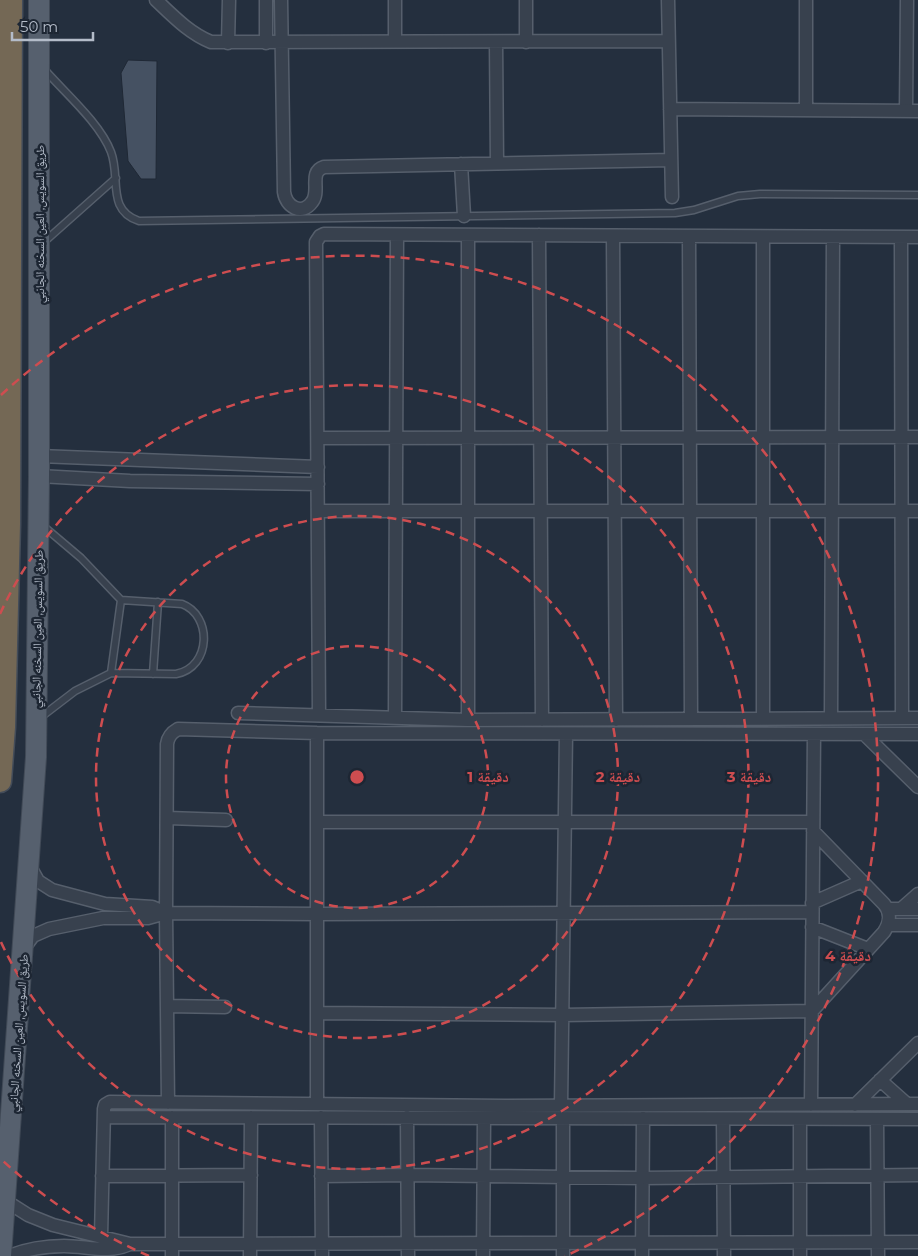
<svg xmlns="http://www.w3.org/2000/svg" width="918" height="1256" font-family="Montserrat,'Noto Naskh Arabic',sans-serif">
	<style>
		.building { fill: #455162; stroke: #1f2835 }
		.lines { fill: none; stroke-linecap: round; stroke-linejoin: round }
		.lane-casing { stroke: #565f6c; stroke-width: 9 }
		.street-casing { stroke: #565f6c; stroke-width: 15 }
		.primary-casing { stroke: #414a57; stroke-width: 22 }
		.highway-casing { stroke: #434c59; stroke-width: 25 }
		.lane { stroke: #38414e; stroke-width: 6 }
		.street { stroke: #38414e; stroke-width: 12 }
		.primary { stroke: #56606e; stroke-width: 20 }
		.highway { stroke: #746855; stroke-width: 22 }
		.ring { fill: none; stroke: #ce4d50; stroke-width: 2.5; stroke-dasharray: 9 6 }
		.labels { text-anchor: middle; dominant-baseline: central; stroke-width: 5; stroke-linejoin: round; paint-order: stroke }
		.street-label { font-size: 12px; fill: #b4bcc9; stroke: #1d2633 }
		.centre { fill: #ce4d50; stroke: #1d2633; stroke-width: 2.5 }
		.ring-label { font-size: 15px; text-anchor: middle; font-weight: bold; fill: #ce4d50; stroke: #1d2633; stroke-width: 5; stroke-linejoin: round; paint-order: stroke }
	</style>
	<rect width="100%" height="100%" fill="#242f3e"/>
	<path class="building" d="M 128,60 L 157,61 L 156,179 L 141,179 L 128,161 L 121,73 Z"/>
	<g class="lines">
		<g class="lane-casing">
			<path id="lane" d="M 44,69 C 65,93 100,123 111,152 C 121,178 106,210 139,221 L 675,213 L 694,210 L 738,196 L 760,194 L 918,195
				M 44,242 L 116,178
				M 111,673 L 176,674 C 212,667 212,615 182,604 L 121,600
				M 153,674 L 158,602
				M 41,717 L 75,691 L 111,673 L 121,600 L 81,558 L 42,525"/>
		</g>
		<g class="street-casing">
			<path id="street" d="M 156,0 C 173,16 189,33 211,42 L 668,41
				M 266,0 L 266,43
				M 281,0 L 284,192 C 286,207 302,216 312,202 C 321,191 308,172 324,167 L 671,160
				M 395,0 L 395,42
				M 668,0 L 672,197
				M 496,42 L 497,163
				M 526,42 L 526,0
				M 228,43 L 229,0
				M 670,109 L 918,111
				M 806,110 L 806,0
				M 906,110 L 907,0
				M 461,164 L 464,216
				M 539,235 L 542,720
				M 613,236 L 616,720
				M 689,236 L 691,719
				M 763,237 L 763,718
				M 901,237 L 902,718
				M 318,438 L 918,437
				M 39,456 L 318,467
				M 39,476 L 130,481 L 318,484
				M 318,511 L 918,511
				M 238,713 L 468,720 L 918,718
				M 319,715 L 316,242 L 320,236 L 324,234 L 918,237
				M 395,717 L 397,235
				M 831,718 L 833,237
				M 468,720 L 468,235
				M 317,733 L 317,1103
				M 864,734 L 918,787
				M 168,818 L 226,820
				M 317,822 L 813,822
				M 29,865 L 38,881 L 52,890 L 105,904 L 152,907 L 166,913
				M 812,903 L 862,881
				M 888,909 L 918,909
				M 901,909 L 918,894
				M 888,925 L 918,925
				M 812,927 L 868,949
				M 24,948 L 33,936 L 49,929 L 103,918 L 148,918 L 166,913 L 317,914 L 812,912
				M 167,1006 L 225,1007
				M 317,1013 L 563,1015 L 812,1011 L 884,932 C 890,923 891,912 884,904 L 813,831
				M 880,1080 L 907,1104
				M 168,1103 L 166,913 L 167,744 C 168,737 171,733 178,729 L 317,733 L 918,734
				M 811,1105 L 814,734
				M 855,1105 L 918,1043
				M 561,1106 L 566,734
				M 104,1117 L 918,1119
				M 172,1117 L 172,1256
				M 321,1117 L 322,1256
				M 407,1117 L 408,1256
				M 563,1118 L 563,1256
				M 723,1119 L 724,1256
				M 800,1119 L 800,1256
				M 877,1119 L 878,1256
				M 102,1176 L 251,1175
				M 321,1176 L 408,1175 L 643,1178 L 918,1175
				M 6,1201 L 28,1215 L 53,1225 L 130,1244 L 918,1242
				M 101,1236 L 104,1109 L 105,1105 L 110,1102 L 504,1106 L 918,1104
				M 9,1256 C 27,1249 45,1246 64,1246 C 87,1246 108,1254 130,1244
				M 250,1256 L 251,1117
				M 483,1256 L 484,1118
				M 642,1256 L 643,1118"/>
		</g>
		<g class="primary-casing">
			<path id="primary" d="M 1,1256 L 36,757 L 39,476 L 39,0"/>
		</g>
		<g class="highway-casing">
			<path id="highway" d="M 0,781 L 4,727 L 9,524 L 11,0"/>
		</g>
		<use href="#lane" class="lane"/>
		<use href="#street" class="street"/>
		<use href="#primary" class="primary"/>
		<use href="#highway" class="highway"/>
	</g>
	<g class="ring">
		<circle cx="357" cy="777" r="131"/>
		<circle cx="357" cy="777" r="261"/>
		<path d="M0 614A392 392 0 1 1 0 940"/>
		<path d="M149 1256A522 522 0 0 1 1 1159M1 395A522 522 0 1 1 565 1256"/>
	</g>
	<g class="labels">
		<g class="street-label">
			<text transform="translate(39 224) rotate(-90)">طريق السويس, العين السخنه الجانبي</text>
			<text transform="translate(37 629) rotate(-89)">طريق السويس, العين السخنه الجانبي</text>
			<text transform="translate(18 1033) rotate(-86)">طريق السويس, العين السخنه الجانبي</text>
		</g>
	</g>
	<circle cx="357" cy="777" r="8" class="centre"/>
	<g class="ring-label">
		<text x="488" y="782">1 دقيقة</text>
		<text x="618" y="782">2 دقيقة</text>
		<text x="749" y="782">3 دقيقة</text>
		<text x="848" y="961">4 دقيقة</text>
	</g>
	<path d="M12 32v8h81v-8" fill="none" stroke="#b4bcc9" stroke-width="2.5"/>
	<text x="20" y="32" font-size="15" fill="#b4bcc9" stroke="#1d2633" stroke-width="4" paint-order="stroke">50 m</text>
</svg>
